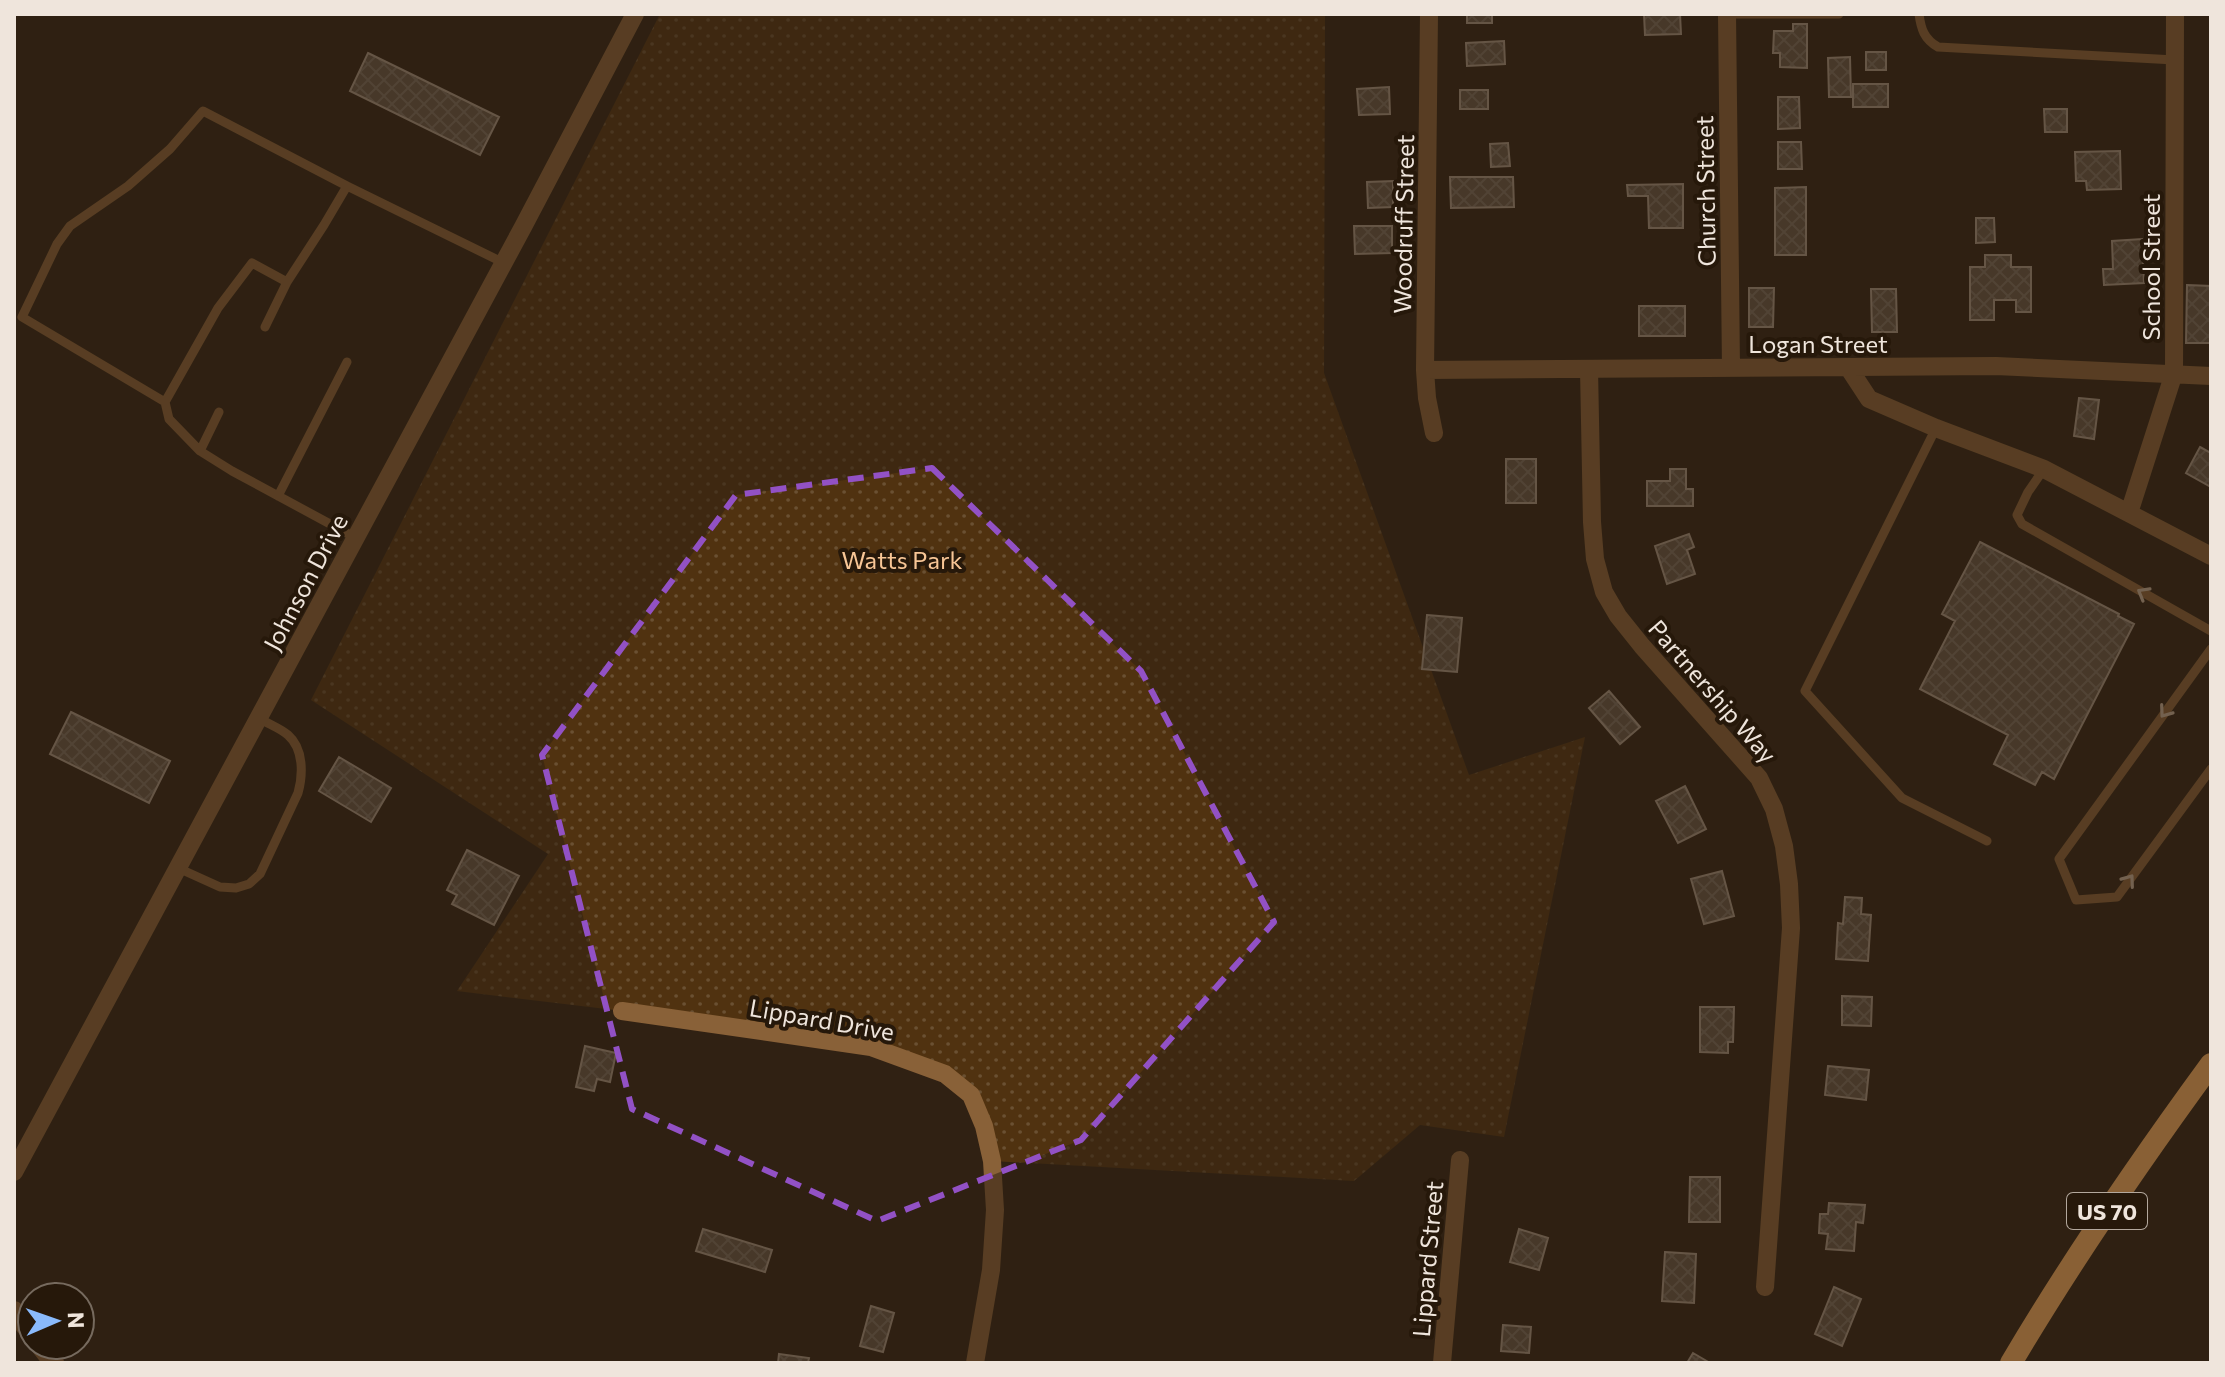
<svg xmlns="http://www.w3.org/2000/svg" width="2225" height="1377" font-family="Commissioner,sans-serif">
	<style>
		.grass { fill: url(#grass-dots) }
		.building { fill: url(#building-cross-hatch); stroke: #a79584; stroke-width: 2 }
		.lines { fill: none; stroke-linecap: round; stroke-linejoin: round }
		.service { stroke: #896138; stroke-width: 9 }
		.minor { stroke: #896138; stroke-width: 18 }
		.tertiary { stroke: #896138; stroke-width: 20 }
		.trunk { stroke: #f5ae60; stroke-width: 22 }
		.oneway { stroke: #c6b09a }
		.marked { fill: none; stroke: #9251c5; stroke-width: 6; stroke-dasharray: 16 10; stroke-linejoin: round }
		.labels { text-anchor: middle; dominant-baseline: central; stroke-width: 8; stroke-linejoin: round; paint-order: stroke }
		.shield { fill: #26180a; stroke: #b3a89d; stroke-width: 2 }
		.shield-label { font-size: 22px; font-weight: bold; fill: #efe5dc }
		.street-label { font-size: 24px; fill: #efe5dc; stroke: #26180a }
		.park-label { font-size: 24px; fill: #f8c696; stroke: #26180a }
	</style>
	<defs>
		<pattern id="grass-dots" width="8" height="8" patternUnits="userSpaceOnUse" patternTransform="scale(2)"><rect width="8" height="8" fill="#503210"/><path d="M2 2h.1M6 6h.1" fill="none" stroke="#6a5032" stroke-width="1.8" stroke-linecap="round"/></pattern>
		<pattern id="building-cross-hatch" width="8" height="8" patternUnits="userSpaceOnUse" patternTransform="scale(2)"><rect width="8" height="8" fill="#655545"/><path d="M0 0l8 8M0 8l8-8" fill="none" stroke="#7b6d5f"/></pattern>
	</defs>
	<rect width="100%" height="100%" fill="#302113"/>
	<path class="grass" d="M 660,14 L 1325,14 L 1324,373 L 1469,775 L 1585,737 L 1504,1137 L 1420,1125 L 1354,1181 L 992,1161 L 971,1095 L 917,1063 L 623,1011 L 457,991 L 548,854 L 311,700 Z"/>
	<path class="building" d="M 1467,14 L 1492,14 L 1492,23 L 1467,23 Z
		M 1644,14 L 1680,14 L 1681,34 L 1645,35 Z
		M 1793,24 L 1807,24 L 1807,68 L 1780,67 L 1780,53 L 1773,53 L 1774,31 L 1793,31 Z
		M 1504,41 L 1505,64 L 1467,66 L 1466,43 Z
		M 1866,52 L 1886,52 L 1886,70 L 1866,70 Z
		M 368,53 L 499,117 L 480,155 L 350,91 Z
		M 1850,57 L 1851,97 L 1829,97 L 1828,58 Z
		M 1853,84 L 1888,84 L 1888,107 L 1853,107 Z
		M 1389,87 L 1390,114 L 1359,115 L 1357,89 Z
		M 1460,90 L 1488,90 L 1488,109 L 1460,109 Z
		M 1778,97 L 1799,97 L 1800,128 L 1778,129 Z
		M 2044,109 L 2067,109 L 2067,132 L 2045,132 Z
		M 1778,142 L 1801,142 L 1802,169 L 1778,169 Z
		M 1508,143 L 1510,166 L 1491,167 L 1490,144 Z
		M 2120,151 L 2121,189 L 2087,190 L 2086,181 L 2076,181 L 2075,152 Z
		M 1450,177 L 1513,177 L 1514,207 L 1451,208 Z
		M 1393,181 L 1393,207 L 1368,208 L 1367,182 Z
		M 1683,184 L 1683,228 L 1649,228 L 1648,196 L 1628,196 L 1627,185 Z
		M 1806,187 L 1806,255 L 1775,255 L 1775,188 Z
		M 1976,218 L 1994,218 L 1995,242 L 1976,243 Z
		M 1354,226 L 1392,226 L 1392,253 L 1355,254 Z
		M 2142,239 L 2144,283 L 2104,285 L 2103,269 L 2113,269 L 2112,241 Z
		M 1985,255 L 2011,255 L 2011,267 L 2031,267 L 2031,312 L 2016,312 L 2016,300 L 1994,300 L 1994,320 L 1970,320 L 1970,267 L 1985,267 Z
		M 2187,285 L 2211,286 L 2211,343 L 2186,343 Z
		M 1749,288 L 1774,288 L 1773,327 L 1749,327 Z
		M 1871,289 L 1896,289 L 1897,332 L 1872,332 Z
		M 1639,306 L 1685,306 L 1685,336 L 1639,336 Z
		M 2079,398 L 2099,400 L 2094,439 L 2074,436 Z
		M 2200,447 L 2211,453 L 2211,487 L 2186,473 Z
		M 1506,459 L 1536,459 L 1536,503 L 1506,503 Z
		M 1670,469 L 1686,469 L 1686,489 L 1693,489 L 1693,506 L 1647,506 L 1647,481 L 1670,481 Z
		M 1689,534 L 1694,547 L 1687,550 L 1695,574 L 1667,584 L 1655,546 Z
		M 1980,542 L 2119,614 L 2118,616 L 2134,624 L 2054,779 L 2042,772 L 2035,785 L 1994,764 L 2008,735 L 1920,689 L 1955,621 L 1942,614 Z
		M 1427,615 L 1462,618 L 1457,672 L 1422,669 Z
		M 1609,691 L 1640,727 L 1620,744 L 1589,708 Z
		M 71,712 L 170,761 L 149,803 L 50,754 Z
		M 339,757 L 391,788 L 371,822 L 319,791 Z
		M 1685,786 L 1706,829 L 1678,843 L 1656,801 Z
		M 467,850 L 519,876 L 494,925 L 452,904 L 457,895 L 447,890 Z
		M 1722,871 L 1734,916 L 1704,924 L 1691,879 Z
		M 1845,897 L 1862,898 L 1861,914 L 1871,915 L 1868,961 L 1836,959 L 1838,923 L 1843,924 Z
		M 1842,996 L 1872,997 L 1871,1026 L 1842,1025 Z
		M 1700,1007 L 1734,1007 L 1733,1042 L 1728,1042 L 1728,1053 L 1700,1052 Z
		M 585,1046 L 616,1053 L 610,1082 L 597,1079 L 594,1091 L 576,1087 Z
		M 1828,1066 L 1869,1070 L 1866,1100 L 1825,1095 Z
		M 1690,1177 L 1720,1177 L 1720,1222 L 1689,1222 Z
		M 1829,1203 L 1865,1205 L 1863,1223 L 1856,1222 L 1854,1251 L 1826,1249 L 1828,1234 L 1819,1233 L 1820,1214 L 1828,1214 Z
		M 703,1229 L 772,1250 L 765,1272 L 696,1251 Z
		M 1519,1229 L 1548,1238 L 1539,1270 L 1510,1262 Z
		M 1665,1252 L 1696,1254 L 1694,1303 L 1662,1301 Z
		M 1834,1287 L 1861,1299 L 1842,1346 L 1815,1334 Z
		M 871,1306 L 894,1313 L 883,1352 L 860,1346 Z
		M 1503,1325 L 1531,1327 L 1529,1353 L 1501,1351 Z
		M 1693,1353 L 1710,1363 L 1687,1363 Z
		M 779,1354 L 809,1358 L 808,1363 L 778,1363 Z"/>
	<g class="lines">
		<path class="service" d="M 1727,14 L 1839,14
			M 1919,14 C 1921,29 1924,39 1938,47 L 2175,60
			M 265,327 L 287,282 L 324,225 L 347,186 L 504,263
			M 165,402 L 218,308 L 252,263 L 287,282
			M 219,412 L 200,451 L 232,471 L 356,538
			M 1936,428 L 1805,691 L 1902,798 L 1987,841
			M 200,451 L 169,419 L 165,402 L 22,317 L 57,244 L 70,226 L 128,186 L 170,149 L 203,111 L 347,186
			M 2044,469 L 2028,492 L 2017,515 L 2022,524 L 2211,631
			M 278,496 L 347,362
			M 2211,649 L 2059,859 L 2076,900 L 2117,897 L 2211,769
			M 178,868 L 220,887 L 236,888 L 249,884 L 260,874 L 298,793 C 303,775 304,749 288,735 C 280,728 268,724 259,718"/>
		<path class="minor" d="M 1429,14 L 1425,370 L 1427,398 L 1434,433
			M 1727,14 L 1731,368
			M 1848,367 L 1869,399 L 1936,428 L 2044,469 L 2211,556
			M 1589,369 L 1592,522 L 1595,559 L 1604,592 L 1618,616 L 1642,646 L 1759,778 L 1774,809 L 1784,846 L 1789,884 L 1791,928 L 1765,1287
			M 1425,370 L 1996,366 L 2211,376
			M 2129,513 L 2174,373 L 2175,14
			M 622,1011 L 871,1047 L 945,1074 L 971,1095 L 984,1126 L 992,1161 L 995,1210 L 991,1270 L 975,1363
			M 14,1172 L 523,227 L 635,14
			M 1442,1363 L 1460,1160"/>
		<path class="tertiary" d="M 14,1311 L 32,1334
			M 40,1345 L 54,1363"/>
		<path class="trunk" d="M 2011,1363 C 2072,1260 2140,1161 2211,1064"/>
	</g>
	<defs><path id="oneway-chevron" d="M-2-3.5L2.5 0L-2 3.5" fill="none" stroke-width="1.6" stroke-linecap="round" stroke-linejoin="round" transform="scale(2)"/></defs>
	<g class="oneway">
		<use href="#oneway-chevron" transform="translate(2143 593) rotate(-150)"/>
		<use href="#oneway-chevron" transform="translate(2165 712) rotate(126)"/>
		<use href="#oneway-chevron" transform="translate(2129 880) rotate(-54)"/>
	</g>
	<path d="M0 0H2225V1377H0ZM 932,468 L 1141,671 L 1274,922 L 1081,1140 L 877,1221 L 632,1109 L 542,755 L 736,495 Z" fill="#302113" fill-opacity=".55" fill-rule="evenodd"/>
	<path class="marked" d="M 932,468 L 1141,671 L 1274,922 L 1081,1140 L 877,1221 L 632,1109 L 542,755 L 736,495 Z"/>
	<g class="labels">
		<rect class="shield" x="2067" y="1193" width="80" height="36" rx="6"/>
		<g class="shield-label">
			<text x="2107" y="1211">US 70</text>
		</g>
		<g class="street-label">
			<text transform="translate(1705 191) rotate(-91)">Church Street</text>
			<text transform="translate(1403 224) rotate(-89)">Woodruff Street</text>
			<text transform="translate(2150 267) rotate(-90)">School Street</text>
			<text x="1818" y="343">Logan Street</text>
			<text transform="translate(305 582) rotate(-62)">Johnson Drive</text>
			<text transform="translate(1713 691) rotate(49)">Partnership Way</text>
			<text transform="translate(822 1019) rotate(10)">Lippard Drive</text>
			<text transform="translate(1427 1259) rotate(-85)">Lippard Street</text>
		</g>
		<g class="park-label">
			<text x="902" y="559">Watts Park</text>
		</g>
	</g>
	<rect width="2225" height="1377" fill="none" stroke="#efe5dc" stroke-width="32"/>
	<g transform="translate(56 1321) rotate(88)"><circle r="38" fill="#26180a" stroke="#766a5e" stroke-width="2"/>
	<path d="M0-6L14 30L0 20L-14 30Z" fill="#8abafc"/>
	<text y="-12" font-size="22" font-weight="bold" text-anchor="middle" fill="#efe5dc">N</text>
	</g>
</svg>
